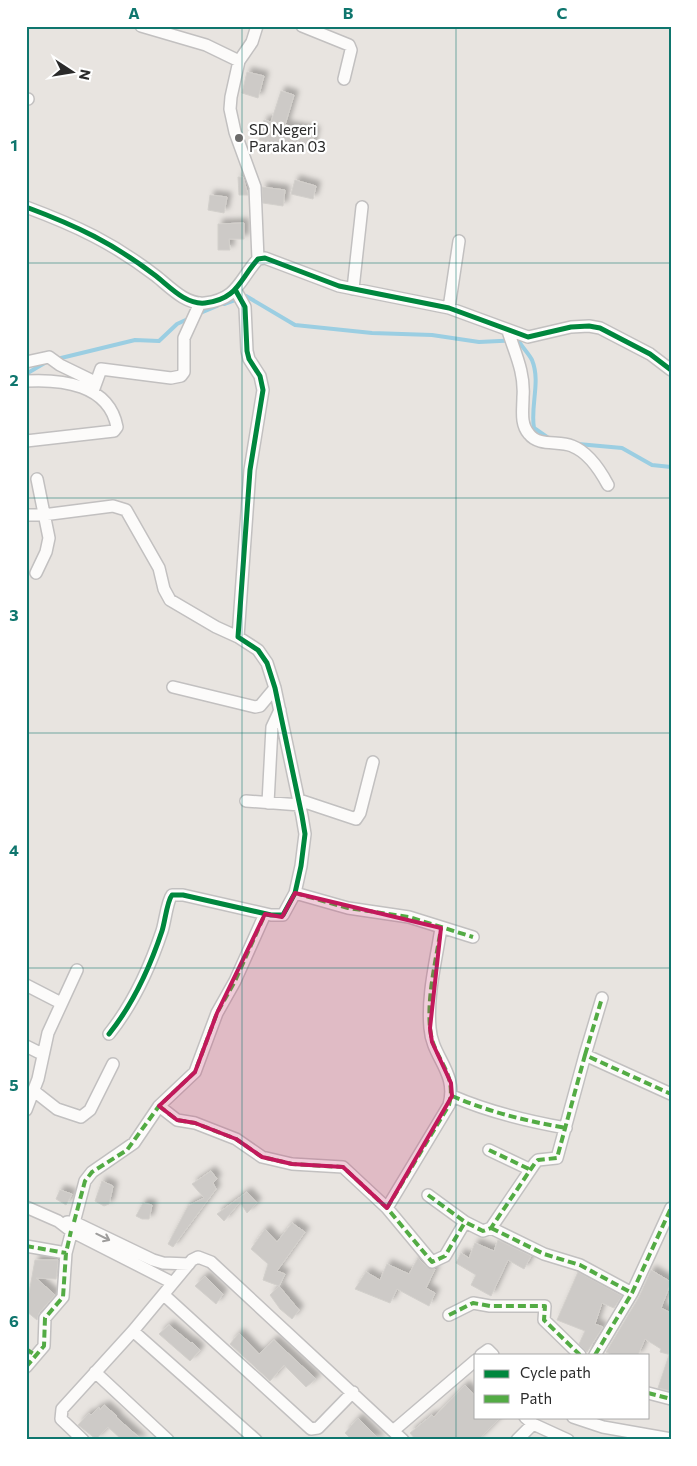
<svg xmlns="http://www.w3.org/2000/svg" width="697" height="1466" font-family="Commissioner,sans-serif">
	<style>
		.lines { fill: none; stroke-linecap: round; stroke-linejoin: round }
		.stream { stroke: #9bcee2; stroke-width: 4 }
		.building { fill: #cdcac7; stroke: #d3d0cc; filter: url(#shadow) }
		.street-casing { stroke: #c2c0c0; stroke-width: 14 }
		.street { stroke: #fcfbfa; stroke-width: 11 }
		.quiet { stroke: #53ab44; stroke-width: 4; stroke-dasharray: 8 4; stroke-linecap: butt }
		.cycleway-casing { stroke: #fff; stroke-width: 8 }
		.cycleway { stroke: #00873e; stroke-width: 5 }
		.oneway { stroke: #9e9d9c }
		.marked { fill: #c2185b; fill-opacity: 0.2; stroke: #c2185b; stroke-width: 4; stroke-linejoin: round }
		.grid { fill: none; stroke: #0f766e; stroke-width: 1; stroke-opacity: 0.55 }
		.poi-dot { fill: #6c6b6a; stroke: #fff; stroke-width: 2 }
		.labels { text-anchor: middle; dominant-baseline: central; stroke-width: 4.5; stroke-linejoin: round; paint-order: stroke }
		.poi-label { font-size: 15px; fill: #2a2a2a; stroke: #fff; text-anchor: start }
		.neatline { fill: none; stroke: #0f766e; stroke-width: 2 }
		.grid-label { font-size: 16px; text-anchor: middle; font-weight: bold; fill: #0f766e }
	</style>
	<defs>
		<filter id="shadow"><feDropShadow dx="4.5" dy="-4.5" stdDeviation="2.5" flood-color="#0004"/></filter>
	</defs>
	<rect width="100%" height="100%" fill="#e8e4e0"/>
	<g class="lines">
		<path class="stream" d="M 224,304 L 246,296 L 295,325 L 372,333 L 432,335 L 479,342 L 518,340 C 522,347 529,354 532,360 C 541,382 530,406 534,428 L 547,437
			M 198,314 L 217,306
			M 57,359 L 135,340 L 159,341 L 177,324 L 190,318
			M 26,374 L 48,361
			M 578,444 L 622,448 L 652,465 L 671,467"/>
	</g>
	<path class="building" d="M 247,72 L 264,76 L 258,98 L 242,93 Z
		M 281,91 L 294,95 L 285,125 L 315,131 L 311,151 L 259,140 L 264,120 L 271,122 Z
		M 238,177 L 243,177 L 248,195 L 239,195 Z
		M 295,180 L 316,186 L 313,199 L 291,194 Z
		M 262,187 L 285,190 L 283,206 L 263,203 Z
		M 210,195 L 227,197 L 224,213 L 208,210 Z
		M 244,223 L 244,239 L 229,239 L 230,250 L 218,250 L 218,224 Z
		M 211,1171 L 217,1179 L 213,1183 L 216,1189 L 173,1247 L 168,1244 L 188,1206 L 204,1198 L 192,1184 Z
		M 102,1181 L 113,1186 L 109,1204 L 104,1206 L 95,1201 Z
		M 60,1190 L 72,1194 L 66,1205 L 56,1199 Z
		M 247,1192 L 257,1203 L 247,1213 L 240,1202 L 224,1221 L 217,1214 Z
		M 143,1203 L 152,1205 L 149,1219 L 142,1219 L 136,1216 Z
		M 292,1223 L 305,1232 L 277,1271 L 285,1274 L 279,1286 L 263,1280 L 268,1264 L 251,1249 L 265,1229 L 277,1242 Z
		M 498,1240 L 531,1256 L 524,1269 L 508,1260 L 491,1296 L 471,1285 L 476,1275 L 456,1263 L 461,1253 L 469,1258 L 475,1243 L 494,1251 Z
		M 418,1258 L 427,1267 L 435,1269 L 426,1288 L 435,1293 L 429,1306 L 397,1289 L 390,1303 L 355,1289 L 366,1272 L 380,1280 L 387,1264 L 409,1274 Z
		M 35,1260 L 58,1260 L 58,1262 L 56,1279 L 36,1278 L 55,1295 L 39,1313 L 37,1320 L 26,1311 L 26,1290 L 29,1293 Z
		M 651,1270 L 671,1282 L 661,1308 L 671,1313 L 671,1355 L 660,1352 L 661,1349 L 645,1339 L 638,1355 L 613,1355 L 606,1352 L 639,1297 Z
		M 578,1272 L 622,1296 L 614,1308 L 602,1303 L 595,1324 L 603,1327 L 587,1352 L 579,1344 L 585,1331 L 557,1320 Z
		M 205,1276 L 223,1294 L 216,1304 L 195,1286 Z
		M 279,1286 L 299,1310 L 292,1319 L 280,1309 L 270,1295 Z
		M 169,1325 L 191,1343 L 192,1342 L 200,1350 L 190,1361 L 159,1334 Z
		M 239,1333 L 259,1354 L 274,1340 L 316,1379 L 306,1387 L 284,1365 L 270,1381 L 230,1344 Z
		M 669,1355 L 671,1355 L 671,1391 L 658,1388 Z
		M 465,1385 L 476,1397 L 476,1417 L 501,1417 L 478,1440 L 416,1440 L 410,1433 L 432,1415 L 434,1417 Z
		M 104,1405 L 117,1416 L 116,1417 L 142,1440 L 122,1440 L 108,1427 L 96,1439 L 78,1425 L 89,1413 L 91,1415 L 99,1407 L 100,1410 Z
		M 358,1418 L 380,1440 L 352,1440 L 345,1433 Z"/>
	<g class="lines">
		<g class="street-casing">
			<path id="street" d="M 141,26 L 206,45 L 239,61
				M 257,26 L 252,42 L 239,61 L 231,97 L 230,109 L 235,132 L 255,187 L 258,259
				M 302,26 L 349,45 L 351,50 L 344,79
				M 26,99 L 28,99
				M 26,207 C 77,226 113,243 156,276 C 170,287 186,305 205,303 C 238,299 239,280 258,259 L 265,258 L 339,286 L 449,308 L 528,337 L 571,327 L 589,326 L 600,328 L 650,354 L 671,370
				M 353,289 L 362,207
				M 449,308 L 459,241
				M 508,331 C 515,353 525,373 523,397 C 523,410 520,424 529,434 C 539,447 559,440 572,446 C 588,452 600,470 608,485
				M 26,362 L 49,357 L 60,365 L 95,382
				M 26,381 C 61,379 109,384 117,427 L 114,431 L 26,441
				M 93,391 L 101,369 L 171,378 L 181,376 L 184,372 L 184,338 L 200,303
				M 26,515 L 43,515 L 113,506 L 126,510 L 159,568 L 164,589 L 170,600 L 216,627 L 238,637
				M 36,573 L 46,552 L 49,538 L 37,479
				M 173,687 L 255,707 L 260,706 L 275,688
				M 299,800 L 356,819 L 360,813 L 373,762
				M 246,801 L 300,805
				M 268,803 L 272,727 L 280,710
				M 295,893 L 348,908 L 409,917 L 473,937
				M 26,985 L 61,1003
				M 109,1034 C 133,1004 150,967 162,931 C 165,922 167,901 172,895 L 183,895 L 271,915 L 283,915 L 295,893 L 301,866 L 305,834 L 302,816 L 275,688 L 267,663 L 258,650 L 238,637 L 250,470 L 263,390 L 260,376 L 249,359 L 247,351 L 245,307 L 236,291
				M 26,1046 L 42,1054
				M 585,1055 L 602,998
				M 34,1091 L 57,1109 L 81,1117 L 90,1110 L 113,1064
				M 452,1096 C 489,1112 526,1121 566,1128
				M 159,1106 L 177,1120 L 195,1123 L 236,1139 L 262,1157 L 292,1164 L 343,1167 L 387,1208 L 432,1262 L 445,1256 L 465,1222
				M 26,1110 L 38,1079 L 48,1033 L 77,970
				M 489,1150 L 529,1169
				M 428,1195 L 465,1222 L 483,1231 L 491,1228 L 535,1163 L 538,1160 L 557,1158 L 585,1055 L 671,1094
				M 26,1207 L 58,1221 L 71,1231 L 173,1283
				M 387,1208 L 449,1105 C 458,1072 432,1058 430,1028 C 427,995 436,961 441,928
				M 67,1222 L 74,1222 L 153,1260 L 163,1263 L 189,1264
				M 491,1228 L 544,1254 L 580,1265 L 632,1293
				M 26,1246 L 66,1253
				M 164,1295 L 311,1429 L 318,1428 L 353,1392
				M 449,1315 L 473,1303 L 490,1306 L 545,1306 L 544,1320 L 580,1355
				M 133,1331 L 256,1440
				M 481,1355 L 488,1350 L 493,1355
				M 595,1355 L 632,1293 L 671,1208
				M 26,1367 L 44,1346 L 45,1318 L 63,1297 L 66,1253 L 85,1181 L 92,1172 L 134,1143 L 159,1106 L 195,1072 L 217,1013 L 235,981 L 265,914
				M 95,1372 L 168,1440
				M 648,1393 L 671,1399
				M 525,1417 L 533,1424 L 568,1440
				M 573,1417 L 603,1427 L 671,1439
				M 393,1431 L 403,1440
				M 83,1440 L 61,1419 L 62,1409 L 133,1331 L 192,1260 L 198,1257 L 211,1262 L 393,1431 L 476,1360
				M 517,1440 L 533,1424"/>
		</g>
		<use href="#street" class="street"/>
		<path class="quiet" d="M 295,893 L 348,908 L 409,917 L 473,937
			M 585,1055 L 602,998
			M 452,1096 C 489,1112 526,1121 566,1128
			M 159,1106 L 177,1120 L 195,1123 L 236,1139 L 262,1157 L 292,1164 L 343,1167 L 387,1208 L 432,1262 L 445,1256 L 465,1222
			M 489,1150 L 529,1169
			M 428,1195 L 465,1222 L 483,1231 L 491,1228 L 535,1163 L 538,1160 L 557,1158 L 585,1055 L 671,1094
			M 387,1208 L 449,1105 C 458,1072 432,1058 430,1028 C 427,995 436,961 441,928
			M 74,1222 L 85,1181 L 92,1172 L 127,1150 L 159,1106 L 195,1072 L 217,1013 L 235,981 L 265,914
			M 491,1228 L 544,1254 L 580,1265 L 632,1293
			M 26,1246 L 66,1253
			M 449,1315 L 473,1303 L 490,1306 L 545,1306 L 544,1320 L 580,1355
			M 26,1349 L 35,1355
			M 595,1355 L 632,1293 L 671,1208
			M 26,1367 L 44,1346 L 45,1318 L 63,1297 L 66,1253 L 71,1231
			M 648,1393 L 671,1399"/>
		<g class="cycleway-casing">
			<path id="cycleway" d="M 26,207 C 77,226 113,243 156,276 C 170,287 186,305 205,303 C 238,299 239,280 258,259 L 265,258 L 339,286 L 449,308 L 528,337 L 571,327 L 589,326 L 600,328 L 650,354 L 671,370
				M 109,1034 C 133,1004 150,967 162,931 C 165,922 167,901 172,895 L 183,895 L 271,915 L 283,915 L 295,893 L 301,866 L 305,834 L 302,816 L 275,688 L 267,663 L 258,650 L 238,637 L 250,470 L 263,390 L 260,376 L 249,359 L 247,351 L 245,307 L 236,291"/>
		</g>
		<use href="#cycleway" class="cycleway"/>
	</g>
	<defs><path id="oneway-shaft" d="M-6 0H5M1.5-3L5.5 0L1.5 3" fill="none" stroke-width="1.6" stroke-linecap="round" stroke-linejoin="round" transform="scale(1.25)"/></defs>
	<use class="oneway" href="#oneway-shaft" transform="translate(103 1237) rotate(26)"/>
	<path class="marked" d="M 295,893 L 441,928 L 430,1028 L 432,1042 L 451,1083 L 452,1096 L 387,1208 L 343,1167 L 292,1164 L 262,1157 L 236,1139 L 195,1123 L 177,1120 L 159,1106 L 195,1072 L 217,1013 L 265,914 L 282,917 Z"/>
	<path class="grid" d="M 242,26 L 242,1440M 456,26 L 456,1440M 26,263 L 671,263M 26,498 L 671,498M 26,733 L 671,733M 26,968 L 671,968M 26,1203 L 671,1203"/>
	<circle class="poi-dot" cx="239" cy="138" r="5"/>
	<g class="labels">
		<g class="poi-label">
			<text x="249" y="129">SD Negeri<tspan x="249" dy="17">Parakan 03</tspan></text>
		</g>
	</g>
	<rect width="697" height="1466" fill="none" stroke="#ffffff" stroke-width="55"/>
	<rect x="474" y="1354" width="175" height="65" fill="#ffffff" stroke="#aaaaaa"/>
	<rect x="484" y="1370" width="25" height="8" fill="#00873e" stroke="#aaaaaa"/>
	<text x="520" y="1378" font-size="15" fill="#2a2a2a">Cycle path</text>
	<rect x="484" y="1395" width="25" height="8" fill="#53ab44" stroke="#aaaaaa"/>
	<text x="520" y="1404" font-size="15" fill="#2a2a2a">Path</text>
	<g transform="translate(72 72) rotate(102)" stroke="#ffffff" stroke-width="4" paint-order="stroke">
	<path d="M0-4L9 19L0 12L-9 19Z" fill="#2a2a2a"/>
	<text y="-8" font-size="14" font-weight="bold" text-anchor="middle" fill="#2a2a2a">N</text>
	</g>
	<rect x="28" y="28" width="642" height="1410" class="neatline"/>
	<g class="grid-label">
		<text x="134" y="19">A</text>
		<text x="348" y="19">B</text>
		<text x="562" y="19">C</text>
		<text x="14" y="151">1</text>
		<text x="14" y="386">2</text>
		<text x="14" y="621">3</text>
		<text x="14" y="856">4</text>
		<text x="14" y="1091">5</text>
		<text x="14" y="1327">6</text>
	</g>
</svg>
